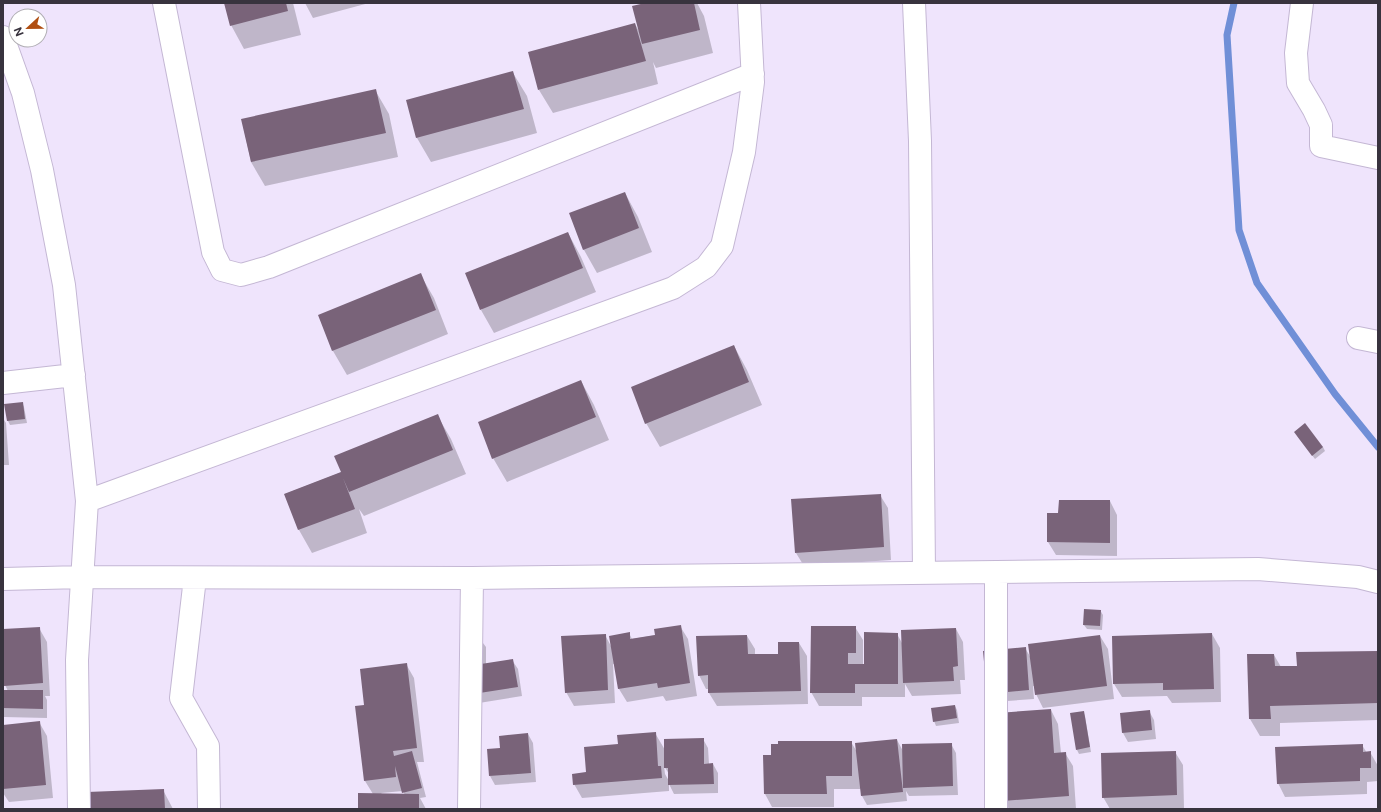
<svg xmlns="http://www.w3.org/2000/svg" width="1381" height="812" font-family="'Public Sans',sans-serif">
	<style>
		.shadow { fill: #0003; fill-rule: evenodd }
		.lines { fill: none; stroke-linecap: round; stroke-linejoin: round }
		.stream { stroke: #708fd7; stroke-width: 7 }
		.building { fill: #796379 }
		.minor-casing { stroke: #c4b7d4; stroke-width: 24 }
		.minor { stroke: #fff; stroke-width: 22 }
	</style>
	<rect width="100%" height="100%" fill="#efe4fc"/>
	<path class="shadow" d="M 225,3 L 293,3 L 301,35 L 244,49 L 231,25 Z
		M 305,3 L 369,3 L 313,18 Z
		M 649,3 L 697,3 L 704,16 L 713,53 L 656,68 L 653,62 L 658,84 L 553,113 L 539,90 L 635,24 L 639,31 Z
		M 513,73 L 527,96 L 537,133 L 431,162 L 417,138 L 407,101 Z
		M 375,90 L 389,114 L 398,157 L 265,186 L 251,162 L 242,120 Z
		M 625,193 L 638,217 L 652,252 L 597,273 L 584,250 L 570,214 Z
		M 568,233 L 581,257 L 596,292 L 494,333 L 481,310 Z
		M 420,274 L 434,298 L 448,334 L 347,375 L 333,351 L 319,316 Z
		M 734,346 L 747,370 L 762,405 L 660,447 L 646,423 Z
		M 581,381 L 594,405 L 609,440 L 507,482 L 493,458 Z
		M 22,403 L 24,407 L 27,423 L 10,425 L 8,421 L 5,405 Z
		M 437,415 L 451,439 L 466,474 L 364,516 L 359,509 L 367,533 L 312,553 L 299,530 L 285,494 L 342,472 Z
		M 3,418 L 6,423 L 9,465 L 3,465 Z
		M 1297,436 L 1323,447 L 1325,451 L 1315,459 Z
		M 880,495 L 888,508 L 891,560 L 804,566 L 796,553 Z
		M 1110,501 L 1117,515 L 1117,556 L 1056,555 L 1048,542 L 1048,514 L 1059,514 Z
		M 1100,610 L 1103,615 L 1102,630 L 1087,629 L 1084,625 Z
		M 680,626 L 688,639 L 697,696 L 666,701 L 663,696 L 627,702 L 619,689 L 615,664 L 613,664 L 615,703 L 574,706 L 566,692 L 605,635 L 611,646 L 629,633 L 632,639 L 656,635 Z
		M 855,627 L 863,640 L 863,665 L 897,634 L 902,643 L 956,629 L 963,642 L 965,680 L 960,680 L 961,694 L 912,696 L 905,684 L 905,697 L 862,697 L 862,706 L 819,706 L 811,692 Z
		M 39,628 L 47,642 L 50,696 L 45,696 L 47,700 L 47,718 L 4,717 L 3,691 L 8,691 L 5,685 L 4,674 L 3,674 L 3,630 Z
		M 1212,634 L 1220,648 L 1221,702 L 1172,703 L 1167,696 L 1122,697 L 1114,684 Z
		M 747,636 L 755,649 L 755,655 L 779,655 L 799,643 L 807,656 L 808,704 L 717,706 L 709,693 L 709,689 L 706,689 L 699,675 Z
		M 1100,636 L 1108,649 L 1114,699 L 1043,708 L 1036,694 L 1035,686 L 1033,686 L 1034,699 L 993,702 L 1025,648 L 1031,658 Z
		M 483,643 L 486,647 L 486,664 L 512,660 L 518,669 L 522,696 L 479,703 L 483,664 L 471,664 L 468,644 Z
		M 1378,652 L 1378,720 L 1280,723 L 1280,736 L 1260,736 L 1250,719 L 1248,655 L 1274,655 L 1281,667 L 1298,667 Z
		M 406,664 L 414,678 L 424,762 L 417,762 L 426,797 L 420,798 L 426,809 L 359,809 L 373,794 L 365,781 L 365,706 ZM 403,791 L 405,795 L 382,794 L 381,793 Z
		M 955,706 L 957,710 L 959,723 L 936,726 L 934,721 Z
		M 1051,710 L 1058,724 L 1061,753 L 1065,753 L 1073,766 L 1076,809 L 1009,809 L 1004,800 Z
		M 1149,711 L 1154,720 L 1156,739 L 1128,742 L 1123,733 L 1121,714 Z
		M 1083,712 L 1085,716 L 1091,752 L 1079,754 L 1077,750 Z
		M 39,722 L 47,736 L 53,798 L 9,802 L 3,793 L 3,726 Z
		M 655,733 L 665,750 L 703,739 L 708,748 L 709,764 L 713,764 L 718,773 L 718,793 L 674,794 L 669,784 L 669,791 L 582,798 L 574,784 L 619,745 ZM 664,766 L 669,774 L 669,781 L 665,774 Z
		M 528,734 L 533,743 L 536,782 L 495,785 L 490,776 Z
		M 897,740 L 903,751 L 951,744 L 956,753 L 958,795 L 909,796 L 906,791 L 907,801 L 867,805 L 862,796 L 861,789 L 834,789 L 834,807 L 772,807 L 765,794 L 772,756 L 851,742 L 857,752 Z
		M 1362,745 L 1367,753 L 1370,752 L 1378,766 L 1378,781 L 1367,782 L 1367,794 L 1285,797 L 1278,783 Z
		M 1175,752 L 1183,765 L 1184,808 L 1110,809 L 1103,797 Z
		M 163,790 L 173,809 L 89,809 Z"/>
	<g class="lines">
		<path class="stream" d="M 1234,3 L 1227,35 L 1239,230 L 1257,283 L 1335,394 L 1378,447"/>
	</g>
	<path class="building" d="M 224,3 L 286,3 L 288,11 L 230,26 Z
		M 645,3 L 694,3 L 700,30 L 642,44 L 632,6 Z
		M 635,23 L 646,61 L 538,90 L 528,52 Z
		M 513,71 L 524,109 L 416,138 L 406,100 Z
		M 376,89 L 386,133 L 251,162 L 241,119 Z
		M 625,192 L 639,228 L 583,250 L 569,213 Z
		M 568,232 L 583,268 L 480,310 L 465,273 Z
		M 421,273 L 436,310 L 332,351 L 318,315 Z
		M 734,345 L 749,382 L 645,424 L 631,387 Z
		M 581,380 L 596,417 L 492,459 L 478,422 Z
		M 23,402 L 25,419 L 7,421 L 4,404 Z
		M 438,414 L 453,450 L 349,492 L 343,478 L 355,509 L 298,530 L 284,494 L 341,472 L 334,456 Z
		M 1305,423 L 1323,447 L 1312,456 L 1294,432 Z
		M 881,494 L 884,547 L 795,553 L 791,499 Z
		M 1059,500 L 1110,500 L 1110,543 L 1047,542 L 1047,513 L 1058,513 Z
		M 1084,609 L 1101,610 L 1100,626 L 1083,625 Z
		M 681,625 L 690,683 L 658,688 L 657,683 L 618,689 L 609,636 L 630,632 L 630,639 L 655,635 L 654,629 Z
		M 811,626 L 856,626 L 856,653 L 848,653 L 848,664 L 864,664 L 864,632 L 898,633 L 898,684 L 855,684 L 855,693 L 810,693 Z
		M 40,627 L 43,683 L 4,686 L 3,629 Z
		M 956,628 L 958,666 L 953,667 L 954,681 L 903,683 L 901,630 Z
		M 1212,633 L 1214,689 L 1163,690 L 1163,683 L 1113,684 L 1112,636 Z
		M 606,634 L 608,690 L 565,693 L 561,636 Z
		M 747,635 L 748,654 L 778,654 L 778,642 L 799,642 L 801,691 L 708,693 L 708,675 L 698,676 L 696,636 Z
		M 1100,635 L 1107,686 L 1035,695 L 1028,644 Z
		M 1026,647 L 1029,690 L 987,694 L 983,651 Z
		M 1378,651 L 1378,703 L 1270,706 L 1271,719 L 1249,719 L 1247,654 L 1274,654 L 1275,666 L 1297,666 L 1296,652 Z
		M 513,659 L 518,687 L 473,694 L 468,666 Z
		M 407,663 L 417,748 L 393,751 L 394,756 L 412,751 L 422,788 L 402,793 L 395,766 L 396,777 L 364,781 L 355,706 L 364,705 L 360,669 Z
		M 3,690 L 43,690 L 43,709 L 3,708 Z
		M 955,705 L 957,718 L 933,722 L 931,708 Z
		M 1051,709 L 1054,753 L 1066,752 L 1069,796 L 1003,801 L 997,713 Z
		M 1150,710 L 1152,730 L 1122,733 L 1120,713 Z
		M 1084,711 L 1090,747 L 1076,750 L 1070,713 Z
		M 40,721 L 46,785 L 3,789 L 3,725 Z
		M 656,732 L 658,766 L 661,766 L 662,778 L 573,785 L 572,774 L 586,772 L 584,747 L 618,744 L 617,735 Z
		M 528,733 L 531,773 L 489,776 L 487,749 L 500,748 L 499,736 Z
		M 704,738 L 704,764 L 713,763 L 714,784 L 668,785 L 668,768 L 664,768 L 664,739 Z
		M 897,739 L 903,792 L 861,796 L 855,743 Z
		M 778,741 L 852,741 L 852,776 L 826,776 L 827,794 L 764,794 L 763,755 L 771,755 L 771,744 L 778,744 Z
		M 952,743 L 953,786 L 903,788 L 902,744 Z
		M 1363,744 L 1363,752 L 1371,751 L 1371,768 L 1360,768 L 1360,781 L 1277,784 L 1275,747 Z
		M 1176,751 L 1177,795 L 1102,798 L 1101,753 Z
		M 164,789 L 165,809 L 88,809 L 87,792 Z
		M 358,793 L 419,794 L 419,809 L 358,809 Z"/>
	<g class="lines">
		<g class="minor-casing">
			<path id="minor" d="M 164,3 L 213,252 L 222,270 L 241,275 L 269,267 L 753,74
				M 914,3 L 920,141 L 924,573
				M 1302,3 L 1296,53 L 1298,83 L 1314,110 L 1321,125 L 1321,146 L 1378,158
				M 3,37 L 23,93 L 42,170 L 64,285 L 87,501 L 77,660 L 79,809
				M 1358,338 L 1378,342
				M 3,383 L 74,375
				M 87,501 L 673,288 L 706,267 L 722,246 L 744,152 L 753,82 L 749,3
				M 195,578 L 181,698 L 208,746 L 209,809
				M 3,579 L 83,577 L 472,578 L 1258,569 L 1358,577 L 1378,582
				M 469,809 L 472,578
				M 996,809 L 996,572"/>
		</g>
		<use href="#minor" class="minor"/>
	</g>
	<rect width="1381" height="812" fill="none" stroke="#38333e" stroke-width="8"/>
	<g transform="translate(28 28) rotate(248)"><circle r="19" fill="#ffffff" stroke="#afadb2"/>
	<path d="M0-3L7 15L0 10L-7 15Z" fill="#b04e11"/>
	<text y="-6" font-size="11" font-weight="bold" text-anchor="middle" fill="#38333e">N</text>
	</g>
</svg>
